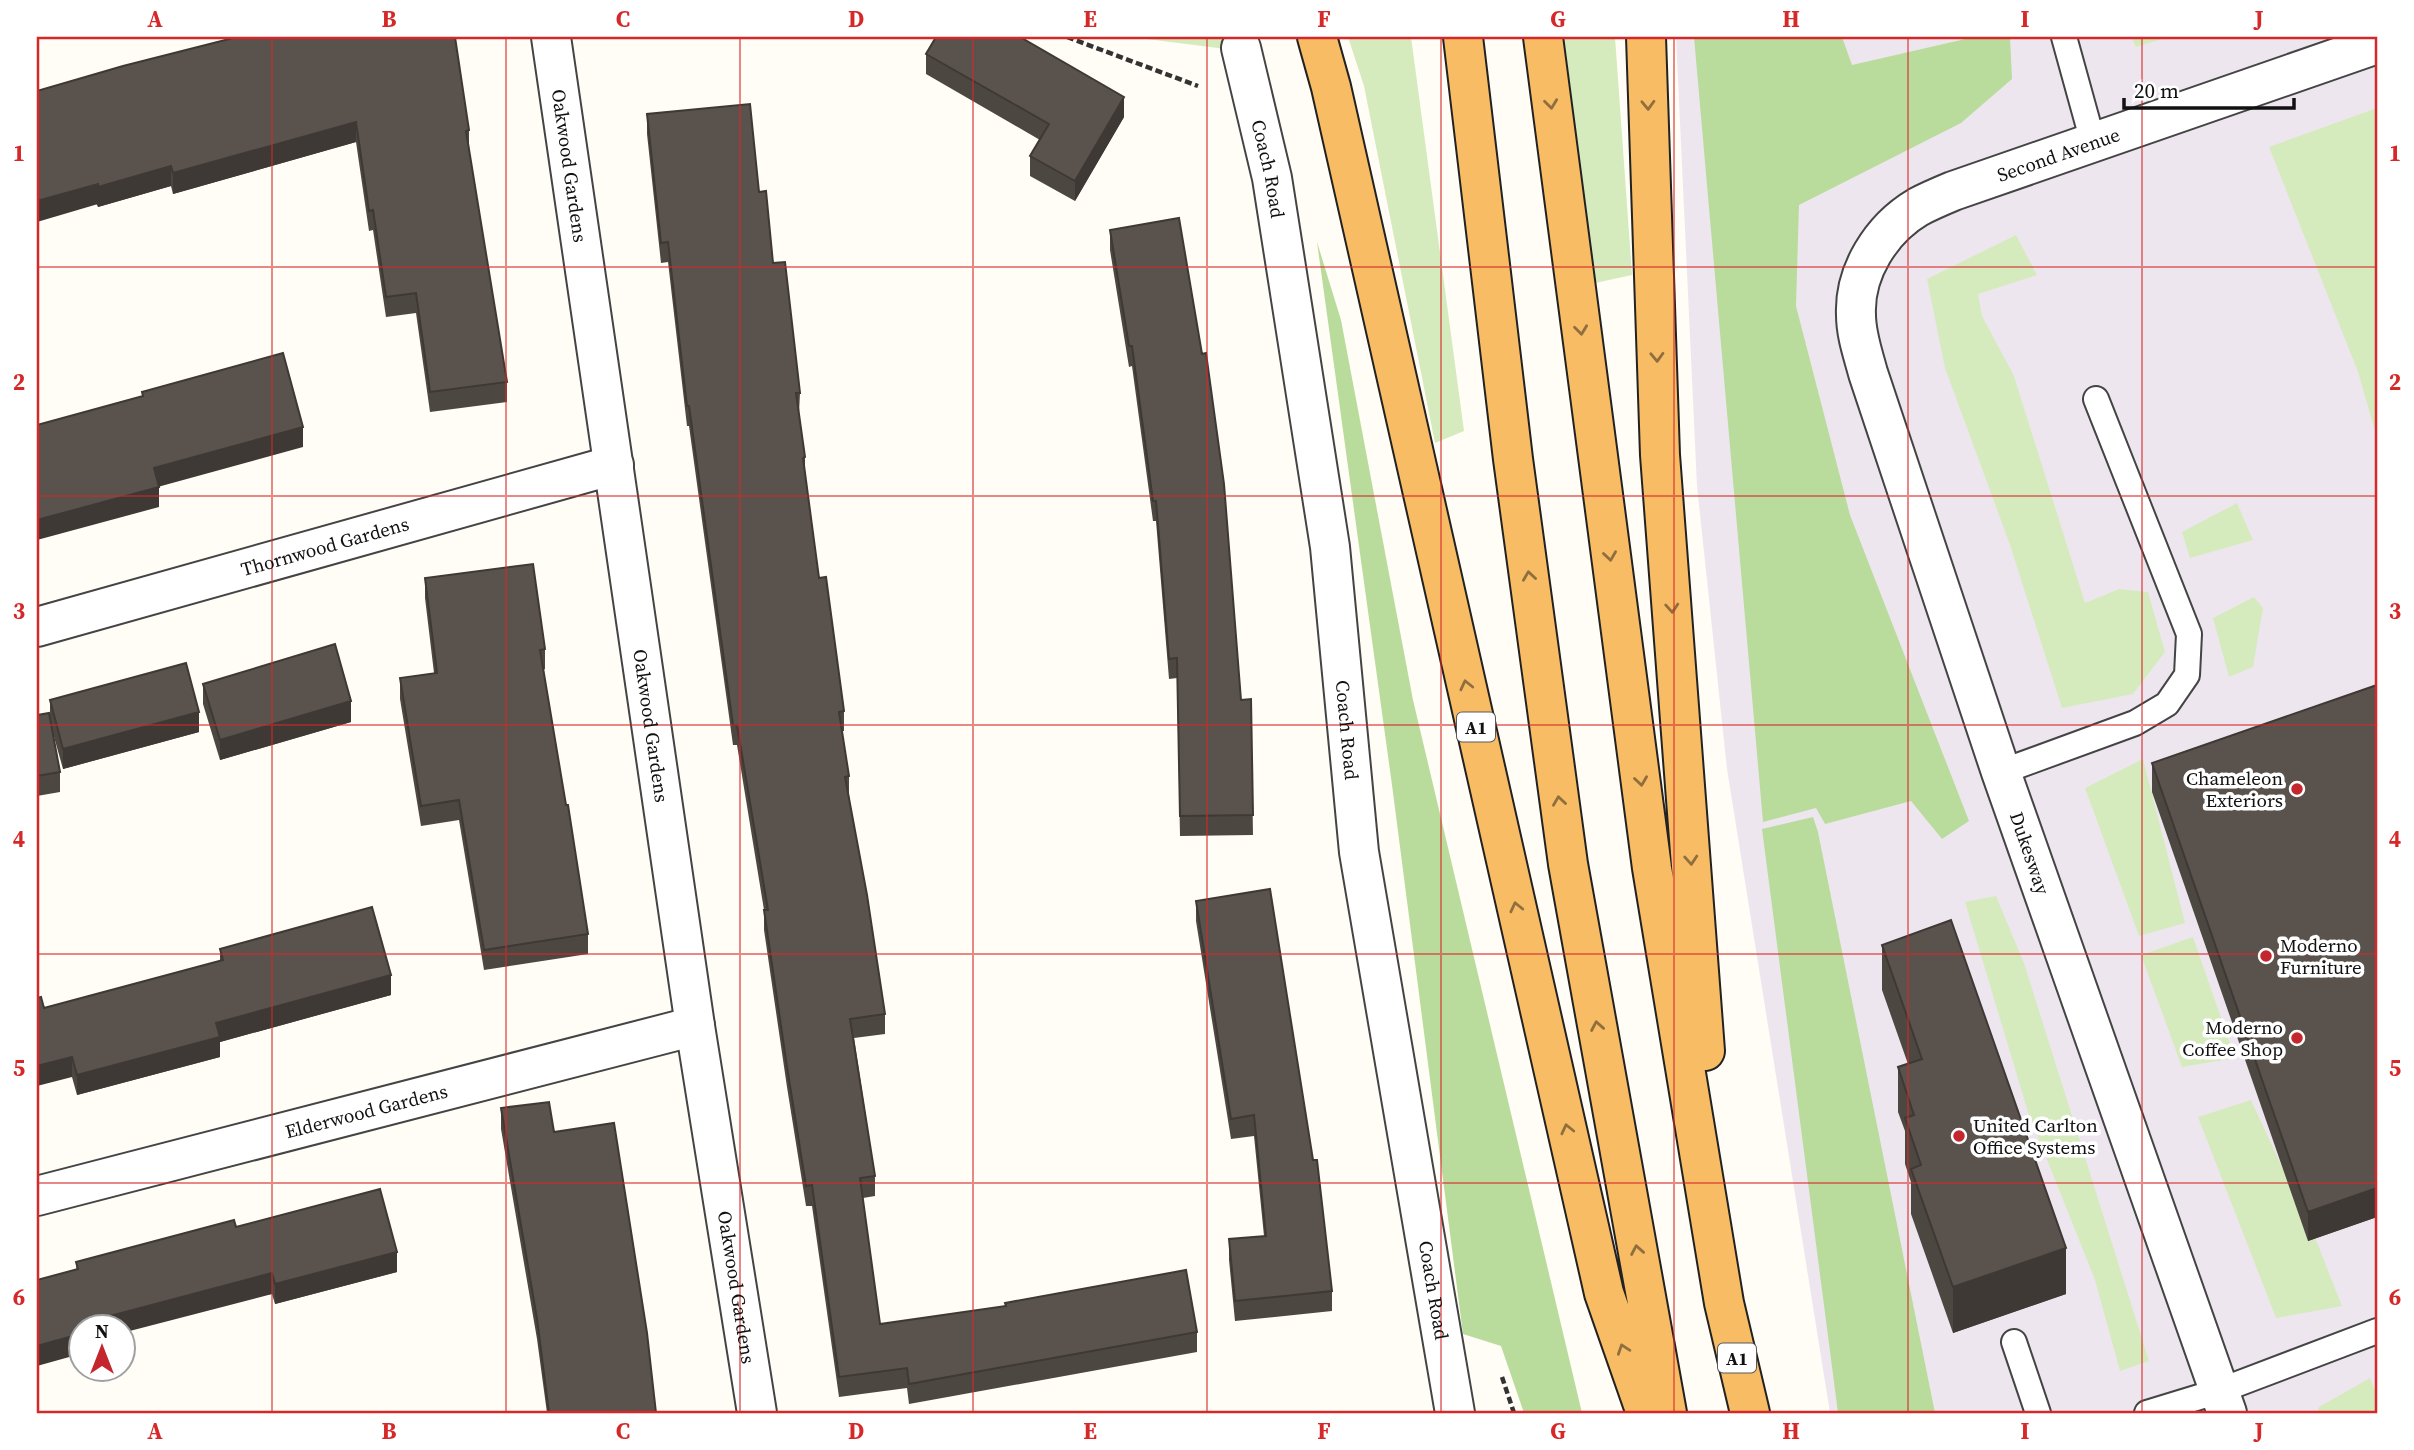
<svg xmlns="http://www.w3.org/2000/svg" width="2414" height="1450" font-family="'Source Serif 4',serif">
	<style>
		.industrial { fill: #eee6ef }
		.green { fill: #d5ebbd }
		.forest { fill: #b9dc9c }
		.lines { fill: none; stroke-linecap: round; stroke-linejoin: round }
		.service-casing { stroke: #444; stroke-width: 28 }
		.minor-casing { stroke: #444; stroke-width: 42 }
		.tertiary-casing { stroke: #444; stroke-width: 42 }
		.trunk-casing { stroke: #222; stroke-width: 42 }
		.path { stroke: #333; stroke-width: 4.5; stroke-dasharray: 7 3.5; stroke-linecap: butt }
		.service { stroke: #fff; stroke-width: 24 }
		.minor { stroke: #fff; stroke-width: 38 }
		.tertiary { stroke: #fff; stroke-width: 38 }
		.trunk { stroke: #f7bc64; stroke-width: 38 }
		.wall { fill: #4d4742 }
		.shaded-wall { fill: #3f3936 }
		.building { fill: #5a524d; stroke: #3f3936; stroke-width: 2 }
		.oneway { stroke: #906f3f }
		.grid { fill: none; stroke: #d62828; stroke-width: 2; stroke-opacity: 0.55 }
		.poi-dot { fill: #c4262e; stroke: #fff; stroke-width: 2.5 }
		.labels { text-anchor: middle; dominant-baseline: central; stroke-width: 7; stroke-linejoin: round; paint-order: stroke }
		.shield { fill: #fff; stroke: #585858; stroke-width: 2 }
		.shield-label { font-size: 18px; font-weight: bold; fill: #111 }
		.street-label { font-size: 19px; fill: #111; stroke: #fff }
		.poi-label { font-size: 19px; fill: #111; stroke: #fff; text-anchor: end }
		.neatline { fill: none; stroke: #d62828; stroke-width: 2.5 }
		.grid-label { font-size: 23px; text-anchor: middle; font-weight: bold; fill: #d62828 }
	</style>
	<rect width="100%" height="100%" fill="#fffdf5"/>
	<path class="industrial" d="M 1676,37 L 2377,37 L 2377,1413 L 1830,1413 L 1727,769 L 1697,486 Z"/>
	<path class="green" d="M 1131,37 L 1221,37 L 1226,49 Z
		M 1348,37 L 1411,37 L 1464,431 L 1435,443 L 1364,86 Z
		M 1564,37 L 1615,37 L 1632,275 L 1595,283 Z
		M 2131,37 L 2130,37 L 2169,37 L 2136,47 Z
		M 2377,108 L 2377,438 L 2358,372 L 2269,147 Z
		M 2016,235 L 2037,275 L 1978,294 L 1982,316 L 2014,376 L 2085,603 L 2119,589 L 2148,592 L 2165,652 L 2133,694 L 2062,708 L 2010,545 L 1945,368 L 1927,279 Z
		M 2237,503 L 2253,540 L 2190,558 L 2182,532 Z
		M 2254,597 L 2263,608 L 2253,667 L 2229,677 L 2213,618 Z
		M 2143,759 L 2185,923 L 2139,936 L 2085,788 Z
		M 1996,896 L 2024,963 L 2149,1361 L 2120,1371 L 2095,1280 L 2028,1112 L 1965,902 Z
		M 2193,937 L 2235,1058 L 2182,1067 L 2141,955 Z
		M 2251,1100 L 2318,1245 L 2342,1306 L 2276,1318 L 2198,1117 Z
		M 2370,1378 L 2377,1396 L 2377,1413 L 2317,1413 L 2319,1407 Z"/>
	<path class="forest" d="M 1694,37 L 1842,37 L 1852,65 L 1974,37 L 2010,37 L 2012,79 L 1961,123 L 1799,205 L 1796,306 L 1850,515 L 1969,821 L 1942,839 L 1911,801 L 1825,824 L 1816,808 L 1763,822 Z
		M 1317,242 L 1341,320 L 1413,700 L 1582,1413 L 1524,1413 L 1501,1346 L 1463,1334 L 1392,785 Z
		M 1813,817 L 1818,832 L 1935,1413 L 1838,1413 L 1762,829 Z"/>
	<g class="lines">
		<g class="service-casing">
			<path id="service" d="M 2064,37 L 2093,142
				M 2001,772 L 2135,723 L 2167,704 L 2187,675 L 2189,634 L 2096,399
				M 2014,1342 L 2038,1413
				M 2147,1413 L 2219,1391 L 2377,1331"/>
		</g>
		<g class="minor-casing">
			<g id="minor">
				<path id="s1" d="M 551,37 L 695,1026 L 757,1413"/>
				<path id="s2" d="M 1241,48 L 1272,178 L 1330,547 L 1359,852 L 1455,1413"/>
				<path id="s3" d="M 37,627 L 614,465"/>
				<path id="s4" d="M 37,1196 L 695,1026"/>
			</g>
		</g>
		<g class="tertiary-casing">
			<g id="tertiary">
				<path id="s5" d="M 2227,1413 L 2001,772 L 1868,373 C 1863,354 1856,335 1856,315 C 1854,272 1881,229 1918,207 C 1929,201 1941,196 1953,191 L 2377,44"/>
			</g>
		</g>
		<g class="trunk-casing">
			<path id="trunk" d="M 1317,37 L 1331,87 L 1604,1293 L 1646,1413
				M 1463,37 L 1513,459 L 1568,864 L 1667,1413
				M 1543,37 L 1652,868 L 1724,1303 L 1750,1413
				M 1646,37 L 1660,455 L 1705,1051"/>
		</g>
		<path class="path" d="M 1067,37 L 1198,86
			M 1502,1377 L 1514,1413"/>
		<use href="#service" class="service"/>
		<use href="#minor" class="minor"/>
		<use href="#tertiary" class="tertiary"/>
		<use href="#trunk" class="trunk"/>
	</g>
	<path class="wall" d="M 926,54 L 1124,117 L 1075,201 L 1030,176 L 1030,156 L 1040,140 L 926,74 Z
		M 37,91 L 469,130 L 469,150 L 507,382 L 507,402 L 430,412 L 416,313 L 386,317 L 373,230 L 369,231 L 356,142 L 173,194 L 171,186 L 98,207 Z
		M 647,114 L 759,192 L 800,393 L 799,413 L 805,457 L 805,473 L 819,578 L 844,711 L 844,731 L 842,731 L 849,776 L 849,796 L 885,1014 L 885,1034 L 854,1038 L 875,1176 L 875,1196 L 863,1198 L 880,1324 L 1005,1307 L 1005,1303 L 1197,1332 L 1197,1352 L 909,1404 L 907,1388 L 839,1397 L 812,1206 L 806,1206 L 787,1087 L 764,930 L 764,910 L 737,745 L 733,745 L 689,426 L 687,426 L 668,262 L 661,263 L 647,134 Z
		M 1110,230 L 1241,700 L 1251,699 L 1253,835 L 1180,836 L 1177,678 L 1169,679 L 1156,521 L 1153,521 L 1132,366 L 1129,367 L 1110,250 Z
		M 425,578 L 545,649 L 545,669 L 543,670 L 588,934 L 588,954 L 484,970 L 459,820 L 421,826 L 400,699 L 400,678 L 434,673 L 425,598 Z
		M 203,684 L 351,722 L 220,760 L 203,704 Z
		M 2377,685 L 2377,1217 L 2308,1241 L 2152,792 L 2152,763 Z
		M 50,700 L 199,732 L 63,769 L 51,726 L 60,772 L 60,792 L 37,796 L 37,715 L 50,718 Z
		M 1196,901 L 1332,1291 L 1332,1311 L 1235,1321 L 1229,1260 L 1229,1239 L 1264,1236 L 1254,1136 L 1231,1139 L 1196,921 Z
		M 1882,945 L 2066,1294 L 1953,1333 L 1911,1214 L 1911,1182 L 1905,1164 L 1905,1131 L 1898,1112 L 1898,1067 L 1908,1064 L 1882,990 Z
		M 220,949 L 391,995 L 220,1042 L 220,1057 L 77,1095 L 72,1077 L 44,1008 L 220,961 Z
		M 501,1108 L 554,1132 L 656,1413 L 547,1413 L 537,1339 L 501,1129 Z
		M 236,1227 L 397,1272 L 275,1304 L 272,1294 L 80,1327 L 76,1262 Z"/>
	<path class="shaded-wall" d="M 1124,97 L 1124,117 L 1075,201 L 1075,181 Z
		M 356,122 L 356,142 L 173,194 L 173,173 Z
		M 171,166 L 171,186 L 98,207 L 98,187 Z
		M 98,184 L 98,204 L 37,222 L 37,201 Z
		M 303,427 L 303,447 L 154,488 L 154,468 Z
		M 159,487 L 159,507 L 37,540 L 37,520 Z
		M 351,701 L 351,722 L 220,760 L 220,740 Z
		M 199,712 L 199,732 L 63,769 L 63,749 Z
		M 391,975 L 391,995 L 220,1042 L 220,1057 L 77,1095 L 77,1075 L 216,1023 Z
		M 72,1057 L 72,1077 L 37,1086 L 37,1066 Z
		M 2377,1188 L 2377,1217 L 2308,1241 L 2308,1212 Z
		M 2066,1248 L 2066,1294 L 1953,1333 L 1953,1287 Z
		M 397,1252 L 397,1272 L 275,1304 L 275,1284 Z
		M 272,1273 L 272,1294 L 122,1333 L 122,1327 L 84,1327 L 84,1323 Z
		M 80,1334 L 80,1354 L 37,1366 L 37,1346 Z"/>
	<path class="building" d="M 237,37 L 455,37 L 469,130 L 466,131 L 507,382 L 430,392 L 416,293 L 386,297 L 373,210 L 369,211 L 356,122 L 173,173 L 171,166 L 98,187 L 98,184 L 37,201 L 37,91 L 123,66 Z
		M 936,37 L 1020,37 L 1124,97 L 1075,181 L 1030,156 L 1049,124 L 926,54 Z
		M 750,104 L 759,192 L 766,191 L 773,263 L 785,262 L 800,393 L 796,393 L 805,457 L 803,458 L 819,578 L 826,577 L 844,711 L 839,712 L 849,776 L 845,777 L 867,895 L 885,1014 L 850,1019 L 875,1176 L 860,1178 L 880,1324 L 1006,1306 L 1005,1303 L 1186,1270 L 1197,1332 L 909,1384 L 907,1368 L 839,1377 L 812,1185 L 806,1186 L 787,1067 L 764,910 L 768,910 L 737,725 L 733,725 L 689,406 L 687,406 L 668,242 L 661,243 L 647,114 Z
		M 1179,218 L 1202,354 L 1206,353 L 1224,484 L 1241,700 L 1251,699 L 1253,815 L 1180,816 L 1177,658 L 1169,659 L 1156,501 L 1153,501 L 1132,346 L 1129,346 L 1110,230 Z
		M 283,353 L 303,427 L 154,468 L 159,487 L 37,520 L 37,425 L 143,396 L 142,392 Z
		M 533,564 L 545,649 L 540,650 L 566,805 L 568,805 L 588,934 L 484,950 L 459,800 L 421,806 L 400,678 L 437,673 L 425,578 Z
		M 335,644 L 351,701 L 220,740 L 203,684 Z
		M 186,663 L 199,712 L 63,749 L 50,700 Z
		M 2377,685 L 2377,1188 L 2308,1212 L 2152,763 Z
		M 49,713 L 60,772 L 37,776 L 37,715 Z
		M 1270,889 L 1313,1160 L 1317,1160 L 1332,1291 L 1235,1301 L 1229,1239 L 1266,1236 L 1254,1115 L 1231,1119 L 1196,901 Z
		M 372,907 L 391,975 L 216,1023 L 220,1037 L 77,1075 L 72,1057 L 37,1066 L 37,998 L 41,997 L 44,1008 L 223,960 L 220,949 Z
		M 1951,920 L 2066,1248 L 1953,1287 L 1911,1169 L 1921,1165 L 1905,1118 L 1914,1115 L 1898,1067 L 1922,1059 L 1882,945 Z
		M 549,1102 L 554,1132 L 614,1123 L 647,1333 L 656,1413 L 549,1413 L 537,1319 L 501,1108 Z
		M 380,1189 L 397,1252 L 275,1284 L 272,1273 L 84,1323 L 86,1327 L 80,1327 L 80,1334 L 37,1346 L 37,1280 L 78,1269 L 76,1262 L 234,1220 L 236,1227 Z"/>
	<defs><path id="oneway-chevron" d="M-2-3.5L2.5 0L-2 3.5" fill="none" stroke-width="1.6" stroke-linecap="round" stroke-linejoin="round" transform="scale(1.75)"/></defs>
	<g class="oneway">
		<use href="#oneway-chevron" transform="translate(1551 104) rotate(83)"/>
		<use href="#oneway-chevron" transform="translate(1648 105) rotate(88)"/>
		<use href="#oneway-chevron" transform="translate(1581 330) rotate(83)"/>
		<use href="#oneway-chevron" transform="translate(1657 357) rotate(88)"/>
		<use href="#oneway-chevron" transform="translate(1610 556) rotate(82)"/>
		<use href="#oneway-chevron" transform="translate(1529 576) rotate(-98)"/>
		<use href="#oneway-chevron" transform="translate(1672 608) rotate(86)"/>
		<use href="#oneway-chevron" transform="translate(1466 685) rotate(-103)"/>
		<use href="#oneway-chevron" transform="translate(1641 781) rotate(82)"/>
		<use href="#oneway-chevron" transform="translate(1559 801) rotate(-98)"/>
		<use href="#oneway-chevron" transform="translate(1691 860) rotate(86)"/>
		<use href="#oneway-chevron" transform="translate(1516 907) rotate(-103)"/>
		<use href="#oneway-chevron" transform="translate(1597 1026) rotate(-100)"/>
		<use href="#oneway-chevron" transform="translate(1567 1129) rotate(-103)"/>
		<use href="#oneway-chevron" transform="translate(1637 1250) rotate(-100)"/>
		<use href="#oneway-chevron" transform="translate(1623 1349) rotate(-109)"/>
	</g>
	<path class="grid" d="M 272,37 L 272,1413M 506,37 L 506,1413M 740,37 L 740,1413M 973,37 L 973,1413M 1207,37 L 1207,1413M 1441,37 L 1441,1413M 1674,37 L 1674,1413M 1908,37 L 1908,1413M 2142,37 L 2142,1413M 37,267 L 2377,267M 37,496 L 2377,496M 37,725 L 2377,725M 37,954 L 2377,954M 37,1183 L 2377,1183"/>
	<g class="poi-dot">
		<circle cx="2297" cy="789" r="7"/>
		<circle cx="2266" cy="956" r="7"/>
		<circle cx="2297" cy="1038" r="7"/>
		<circle cx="1959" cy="1136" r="7"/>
	</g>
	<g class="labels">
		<g class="shield">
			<rect x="1457" y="712.5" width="38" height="29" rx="5"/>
			<rect x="1718" y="1343.5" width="38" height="29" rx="5"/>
		</g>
		<g class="shield-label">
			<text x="1476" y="727">A1</text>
			<text x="1737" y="1358">A1</text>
		</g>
		<g class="street-label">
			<text stroke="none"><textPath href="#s5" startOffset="1440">Second Avenue</textPath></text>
			<text stroke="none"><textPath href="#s1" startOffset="130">Oakwood Gardens</textPath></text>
			<text stroke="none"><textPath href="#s2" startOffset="124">Coach Road</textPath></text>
			<text stroke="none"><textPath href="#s3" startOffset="299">Thornwood Gardens</textPath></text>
			<text stroke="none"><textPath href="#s1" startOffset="696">Oakwood Gardens</textPath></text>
			<text stroke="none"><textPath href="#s2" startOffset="691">Coach Road</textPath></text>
			<text transform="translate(2030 853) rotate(71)">Dukesway</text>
			<text stroke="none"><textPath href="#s4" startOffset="340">Elderwood Gardens</textPath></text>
			<text stroke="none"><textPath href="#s1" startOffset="1264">Oakwood Gardens</textPath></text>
			<text stroke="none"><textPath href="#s2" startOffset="1258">Coach Road</textPath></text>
		</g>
		<g class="poi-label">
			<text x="2283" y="778">Chameleon<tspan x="2283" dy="22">Exteriors</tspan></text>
			<text x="2280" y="945" text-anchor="start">Moderno<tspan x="2280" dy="22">Furniture</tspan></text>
			<text x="2283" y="1027">Moderno<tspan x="2283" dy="22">Coffee Shop</tspan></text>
			<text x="1973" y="1125" text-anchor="start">United Carlton<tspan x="1973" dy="22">Office Systems</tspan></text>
		</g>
	</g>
	<rect width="2414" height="1450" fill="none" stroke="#ffffff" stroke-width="77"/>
	<g transform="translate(102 1348)"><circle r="33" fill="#ffffff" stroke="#a0a0a0" stroke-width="2"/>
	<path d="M0-5L12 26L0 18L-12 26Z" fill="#c4262e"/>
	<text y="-10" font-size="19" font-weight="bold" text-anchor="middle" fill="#111111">N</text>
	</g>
	<path d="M2124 98v10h170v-10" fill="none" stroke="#111111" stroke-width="3.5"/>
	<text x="2134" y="98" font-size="21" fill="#111111" stroke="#ffffff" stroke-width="5" paint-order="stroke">20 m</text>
	<rect x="38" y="38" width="2338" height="1374" class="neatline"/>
	<g class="grid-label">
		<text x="155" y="27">A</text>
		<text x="389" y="27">B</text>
		<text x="623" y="27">C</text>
		<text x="856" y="27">D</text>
		<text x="1090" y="27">E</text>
		<text x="1324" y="27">F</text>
		<text x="1558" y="27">G</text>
		<text x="1791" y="27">H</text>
		<text x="2025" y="27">I</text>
		<text x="2259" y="27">J</text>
		<text x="19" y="161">1</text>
		<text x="2395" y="161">1</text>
		<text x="19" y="390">2</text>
		<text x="2395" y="390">2</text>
		<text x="19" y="619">3</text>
		<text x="2395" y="619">3</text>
		<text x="19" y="847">4</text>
		<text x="2395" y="847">4</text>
		<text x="19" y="1076">5</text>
		<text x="2395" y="1076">5</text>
		<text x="19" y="1305">6</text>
		<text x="2395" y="1305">6</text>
		<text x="155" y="1439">A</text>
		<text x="389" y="1439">B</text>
		<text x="623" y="1439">C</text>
		<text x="856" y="1439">D</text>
		<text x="1090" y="1439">E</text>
		<text x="1324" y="1439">F</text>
		<text x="1558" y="1439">G</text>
		<text x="1791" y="1439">H</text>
		<text x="2025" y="1439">I</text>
		<text x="2259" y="1439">J</text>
	</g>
</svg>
